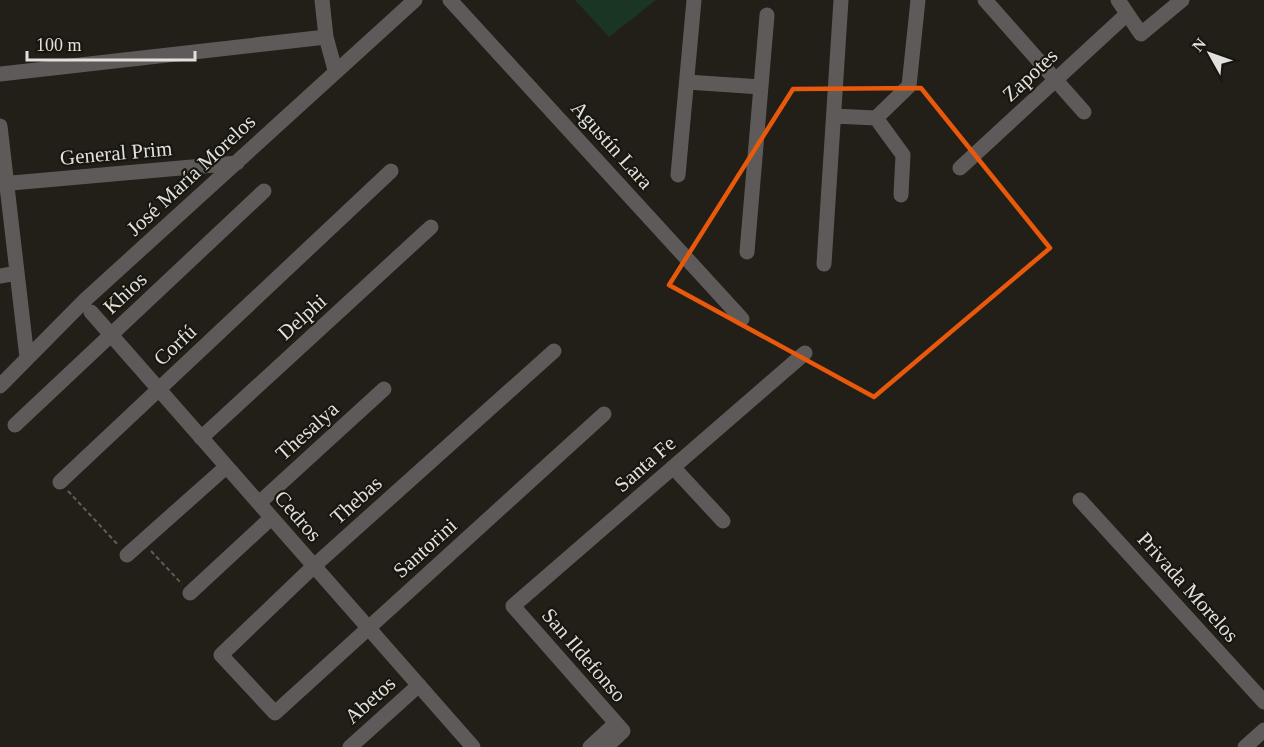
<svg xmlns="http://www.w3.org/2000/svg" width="1264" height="747" font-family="Georgia,serif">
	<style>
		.green { fill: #1a3523 }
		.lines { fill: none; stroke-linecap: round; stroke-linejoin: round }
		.path { stroke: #5e5c56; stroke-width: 2; stroke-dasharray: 4.5 3; stroke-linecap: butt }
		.minor { stroke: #5e5a59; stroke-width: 15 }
		.marked { fill: none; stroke: #e8590c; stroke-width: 4.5; stroke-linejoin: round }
		.labels { text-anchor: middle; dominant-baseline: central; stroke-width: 4.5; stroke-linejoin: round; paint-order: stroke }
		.street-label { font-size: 21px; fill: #e2e0dc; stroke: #18160f }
	</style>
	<rect width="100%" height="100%" fill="#211f18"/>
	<path class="green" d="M 575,0 L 656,0 L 609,37 Z"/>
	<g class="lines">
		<path class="path" d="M 68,491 L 119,546
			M 151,551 L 182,584"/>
		<path class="minor" d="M 322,0 L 326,37 L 335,70
			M 450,0 L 742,319
			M 985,0 L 1084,112
			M 1118,0 L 1141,34 L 1182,0
			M 0,74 L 326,37
			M 687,82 L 761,87
			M 834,116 L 876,118
			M 0,126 L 27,358
			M 960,168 L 1127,14
			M 678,175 L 694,0
			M 0,184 L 237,163
			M 901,195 L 903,155 L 876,118 L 909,86 L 918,0
			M 747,252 L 767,15
			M 824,264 L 841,0
			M 0,276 L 17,273
			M 91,312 L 473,747
			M 554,351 L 314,566 L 221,655 L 275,713 L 604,414
			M 0,386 L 85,300 L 415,0
			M 15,425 L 264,191
			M 201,438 L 431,227
			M 673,467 L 723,521
			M 60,482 L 391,171
			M 1080,500 L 1264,702
			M 259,503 L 384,389
			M 127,555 L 226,467
			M 190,593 L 271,518
			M 350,747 L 419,685
			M 590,747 L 616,723
			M 606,747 L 623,731 L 513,606 L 805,353
			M 1245,747 L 1264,730"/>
	</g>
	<path class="marked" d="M 921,88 L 1050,248 L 874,397 L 669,285 L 793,89 Z"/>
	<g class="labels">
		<g class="street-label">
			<text transform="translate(1030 75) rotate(-43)">Zapotes</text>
			<text transform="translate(612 145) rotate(48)">Agustín Lara</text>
			<text transform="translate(116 153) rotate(-5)">General Prim</text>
			<text transform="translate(191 175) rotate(-43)">José María Morelos</text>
			<text transform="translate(125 293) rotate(-43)">Khios</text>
			<text transform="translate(302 317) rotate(-42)">Delphi</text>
			<text transform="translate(175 345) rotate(-43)">Corfú</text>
			<text transform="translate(307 431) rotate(-42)">Thesalya</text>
			<text transform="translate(645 464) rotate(-41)">Santa Fe</text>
			<text transform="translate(356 500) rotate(-42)">Thebas</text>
			<text transform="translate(298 516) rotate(49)">Cedros</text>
			<text transform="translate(425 548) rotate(-42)">Santorini</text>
			<text transform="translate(1188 587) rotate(48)">Privada Morelos</text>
			<text transform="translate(584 655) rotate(49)">San Ildefonso</text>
			<text transform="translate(370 700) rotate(-42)">Abetos</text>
		</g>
	</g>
	<g transform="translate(1210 54) rotate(310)" stroke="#18160f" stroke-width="4.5" paint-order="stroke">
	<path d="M0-4.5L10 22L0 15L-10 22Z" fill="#e2e0dc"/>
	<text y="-9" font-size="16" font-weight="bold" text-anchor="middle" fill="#e2e0dc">N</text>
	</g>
	<path d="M27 51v9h168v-9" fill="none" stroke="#e2e0dc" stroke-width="3"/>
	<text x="36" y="51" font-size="18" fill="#e2e0dc" stroke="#18160f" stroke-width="4.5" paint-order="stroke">100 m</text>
</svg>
